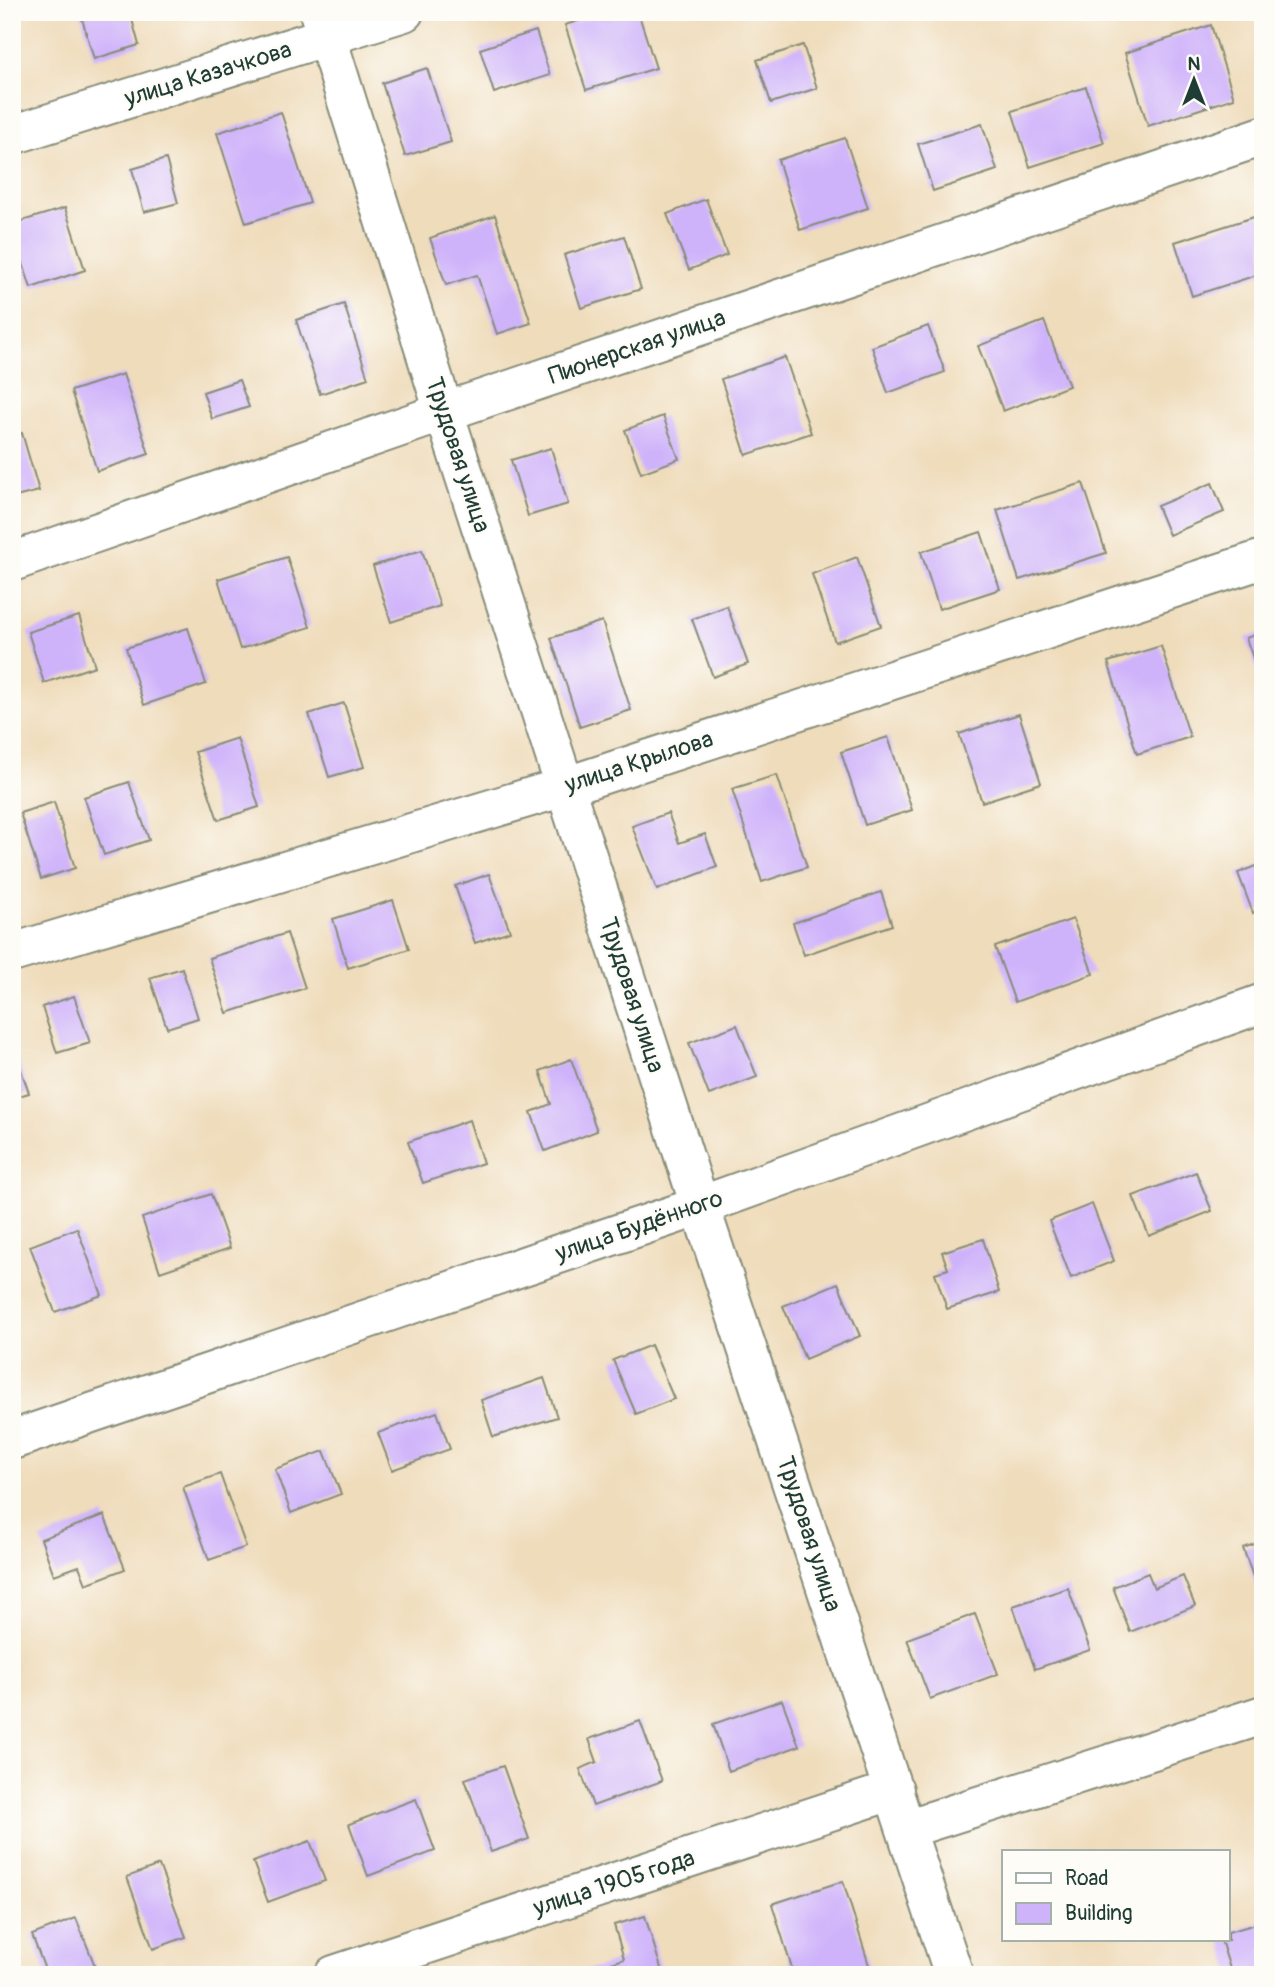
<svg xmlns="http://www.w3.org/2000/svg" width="1275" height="1987" font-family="Pangolin,sans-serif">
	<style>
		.building { fill: #cfb3fa }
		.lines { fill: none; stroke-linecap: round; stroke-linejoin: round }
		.minor-casing { stroke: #878c78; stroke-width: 42 }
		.minor { stroke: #fff; stroke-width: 38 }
		.labels { text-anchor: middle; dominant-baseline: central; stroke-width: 5; stroke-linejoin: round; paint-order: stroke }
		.street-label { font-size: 24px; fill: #1f3d34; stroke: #fdfcf7 }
	</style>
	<rect width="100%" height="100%" fill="#fdfcf7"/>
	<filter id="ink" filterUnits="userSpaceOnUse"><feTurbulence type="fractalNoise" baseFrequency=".0143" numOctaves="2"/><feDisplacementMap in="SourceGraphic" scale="14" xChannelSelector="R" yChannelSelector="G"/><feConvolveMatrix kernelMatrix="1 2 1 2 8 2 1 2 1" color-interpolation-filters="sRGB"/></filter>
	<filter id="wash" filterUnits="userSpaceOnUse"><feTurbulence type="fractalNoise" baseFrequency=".00686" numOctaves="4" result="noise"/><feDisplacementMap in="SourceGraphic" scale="28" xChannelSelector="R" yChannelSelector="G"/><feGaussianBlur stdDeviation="1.57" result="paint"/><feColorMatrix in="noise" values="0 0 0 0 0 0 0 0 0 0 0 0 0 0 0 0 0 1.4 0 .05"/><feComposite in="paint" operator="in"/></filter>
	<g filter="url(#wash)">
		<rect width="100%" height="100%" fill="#efdcbb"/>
		<g id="blocks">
			<path class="building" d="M 80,12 L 130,12 L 139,45 L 94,59 Z
				M 607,12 L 638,12 L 656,68 L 586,90 L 565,25 Z
				M 1211,25 L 1234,98 L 1148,126 L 1125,53 Z
				M 536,31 L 550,75 L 494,93 L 480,49 Z
				M 803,45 L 817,88 L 771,103 L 757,60 Z
				M 427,68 L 451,142 L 405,156 L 382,83 Z
				M 1086,87 L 1104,143 L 1030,167 L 1012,111 Z
				M 281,112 L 310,203 L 246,223 L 217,133 Z
				M 982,124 L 997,170 L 933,191 L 918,144 Z
				M 845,138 L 868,208 L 800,230 L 778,160 Z
				M 166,159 L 178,203 L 144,212 L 132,169 Z
				M 706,199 L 727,255 L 689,270 L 667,214 Z
				M 65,208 L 85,270 L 31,288 L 12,230 L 12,224 Z
				M 1263,214 L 1263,273 L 1192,296 L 1175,242 Z
				M 495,215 L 531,323 L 497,334 L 477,275 L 446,285 L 430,238 Z
				M 624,236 L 641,289 L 581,308 L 564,255 Z
				M 344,304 L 368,378 L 320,394 L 296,320 Z
				M 1044,321 L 1069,386 L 1003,411 L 978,346 Z
				M 928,326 L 945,372 L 888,393 L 872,347 Z
				M 785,357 L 811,433 L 746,455 L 721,379 Z
				M 123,374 L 149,454 L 97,471 L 71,391 Z
				M 239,380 L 249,407 L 212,419 L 203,392 Z
				M 663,416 L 679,459 L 641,473 L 625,430 Z
				M 22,433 L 39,491 L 12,498 L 12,436 Z
				M 551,448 L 568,504 L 528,516 L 511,460 Z
				M 1083,483 L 1106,553 L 1019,580 L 997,510 Z
				M 1212,483 L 1224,512 L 1169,535 L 1157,506 Z
				M 981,532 L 1000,589 L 939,609 L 921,552 Z
				M 422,550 L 440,606 L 391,622 L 373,566 Z
				M 287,557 L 310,627 L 240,649 L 218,579 Z
				M 857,557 L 881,626 L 835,642 L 812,574 Z
				M 727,606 L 748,664 L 713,677 L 692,619 Z
				M 79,616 L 95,666 L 44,683 L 28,632 Z
				M 602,621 L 631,710 L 580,727 L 551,638 Z
				M 188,628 L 206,684 L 144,705 L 126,648 Z
				M 1263,632 L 1263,683 L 1262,684 L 1246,638 Z
				M 1161,646 L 1190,737 L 1137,754 L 1108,662 Z
				M 344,703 L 364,767 L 329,777 L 309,714 Z
				M 1019,714 L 1041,783 L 982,802 L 959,734 Z
				M 888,737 L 912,810 L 865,825 L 841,752 Z
				M 237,738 L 259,807 L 218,820 L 195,752 Z
				M 777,775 L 807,867 L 762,882 L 732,789 Z
				M 129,782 L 149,840 L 104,855 L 84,797 Z
				M 54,802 L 75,868 L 41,879 L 20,813 Z
				M 668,813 L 679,843 L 705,834 L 717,867 L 657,890 L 632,826 Z
				M 1263,863 L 1263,909 L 1253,913 L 1238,873 Z
				M 489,874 L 510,931 L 475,943 L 455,886 Z
				M 881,892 L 892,925 L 804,955 L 793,923 Z
				M 393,900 L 409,949 L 348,968 L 333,919 Z
				M 1073,919 L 1093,974 L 1015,1002 L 995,947 Z
				M 287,933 L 305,988 L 227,1013 L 209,958 Z
				M 182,968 L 198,1018 L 167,1028 L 150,978 Z
				M 74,996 L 90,1043 L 57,1053 L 42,1007 Z
				M 737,1025 L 757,1077 L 709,1095 L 689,1043 Z
				M 12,1044 L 29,1093 L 12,1098 Z
				M 571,1059 L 597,1131 L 545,1151 L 531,1112 L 551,1104 L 540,1071 Z
				M 469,1120 L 483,1163 L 423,1183 L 408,1142 Z
				M 1196,1172 L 1212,1211 L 1149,1236 L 1133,1196 Z
				M 211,1194 L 230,1248 L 160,1272 L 142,1218 Z
				M 1092,1204 L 1114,1261 L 1071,1278 L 1049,1221 Z
				M 77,1228 L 102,1295 L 55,1312 L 30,1246 Z
				M 983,1239 L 999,1292 L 947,1309 L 935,1273 L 948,1269 L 942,1252 Z
				M 838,1283 L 860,1336 L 805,1359 L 783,1306 Z
				M 651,1345 L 674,1399 L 636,1414 L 613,1360 Z
				M 544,1378 L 557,1417 L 493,1437 L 481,1400 Z
				M 437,1412 L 450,1449 L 392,1470 L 378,1433 Z
				M 324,1451 L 341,1494 L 291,1513 L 275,1469 Z
				M 220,1474 L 246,1547 L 209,1560 L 183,1487 Z
				M 104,1515 L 125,1569 L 86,1584 L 79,1566 L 54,1575 L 41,1539 Z
				M 1263,1541 L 1263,1583 L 1256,1585 L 1243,1548 Z
				M 1148,1573 L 1154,1588 L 1183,1576 L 1195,1606 L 1130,1632 L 1113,1587 Z
				M 1068,1588 L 1090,1650 L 1035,1669 L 1013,1606 Z
				M 975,1614 L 998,1674 L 930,1699 L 907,1639 Z
				M 782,1700 L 799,1746 L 729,1771 L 713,1724 Z
				M 640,1721 L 662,1781 L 593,1806 L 580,1769 L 597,1762 L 589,1739 Z
				M 503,1766 L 529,1839 L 491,1852 L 465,1779 Z
				M 416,1799 L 435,1851 L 368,1876 L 349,1824 Z
				M 310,1841 L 325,1881 L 268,1902 L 253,1862 Z
				M 159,1865 L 186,1937 L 153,1949 L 127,1877 Z
				M 843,1881 L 872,1975 L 794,1975 L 772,1904 Z
				M 645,1916 L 663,1975 L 574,1975 L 624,1959 L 614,1925 Z
				M 76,1918 L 95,1966 L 74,1975 L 47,1975 L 32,1935 Z
				M 1263,1922 L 1263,1975 L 1232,1975 L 1221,1940 L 1228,1940 L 1228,1932 Z"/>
		</g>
	</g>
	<g filter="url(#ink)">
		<use href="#blocks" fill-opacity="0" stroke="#878c78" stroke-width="2"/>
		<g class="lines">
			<g class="minor-casing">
				<path id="minor" d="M 319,12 L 444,412 L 700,1206 L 954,1975
					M 12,135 L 404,12
					M 12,562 L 444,412 L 1263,136
					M 12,953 L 564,787 L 1263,559
					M 12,1440 L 700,1206 L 1263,1003
					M 906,1829 L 1263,1715
					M 334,1975 L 894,1790"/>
			</g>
			<use href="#minor" class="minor"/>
		</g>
	</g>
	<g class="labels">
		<g class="street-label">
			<text transform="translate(208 74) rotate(-17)">улица Казачкова</text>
			<text transform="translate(637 347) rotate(-19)">Пионерская улица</text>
			<text transform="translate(458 455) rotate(72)">Трудовая улица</text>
			<text transform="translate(639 762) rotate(-18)">улица Крылова</text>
			<text transform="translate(632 995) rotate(72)">Трудовая улица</text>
			<text transform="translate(639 1226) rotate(-19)">улица Будённого</text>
			<text transform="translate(809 1534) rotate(72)">Трудовая улица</text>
			<text transform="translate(614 1883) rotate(-18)">улица 1905 года</text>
		</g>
	</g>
	<rect width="1275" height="1987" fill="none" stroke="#fdfcf7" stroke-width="42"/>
	<rect x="1002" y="1850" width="228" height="91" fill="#fdfcf7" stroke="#a4b0a9" stroke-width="2"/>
	<rect x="1016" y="1873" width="35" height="10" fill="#ffffff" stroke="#a4b0a9" stroke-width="2"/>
	<text x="1065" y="1885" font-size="21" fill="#1f3d34">Road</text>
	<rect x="1016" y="1903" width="35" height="21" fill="#cfb3fa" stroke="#a4b0a9" stroke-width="2"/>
	<text x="1065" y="1920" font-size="21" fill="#1f3d34">Building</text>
	<g transform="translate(1194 80)" stroke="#fdfcf7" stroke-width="5" paint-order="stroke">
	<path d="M0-5L12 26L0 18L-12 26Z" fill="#1f3d34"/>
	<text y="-10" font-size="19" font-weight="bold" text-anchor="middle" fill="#1f3d34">N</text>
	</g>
</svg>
